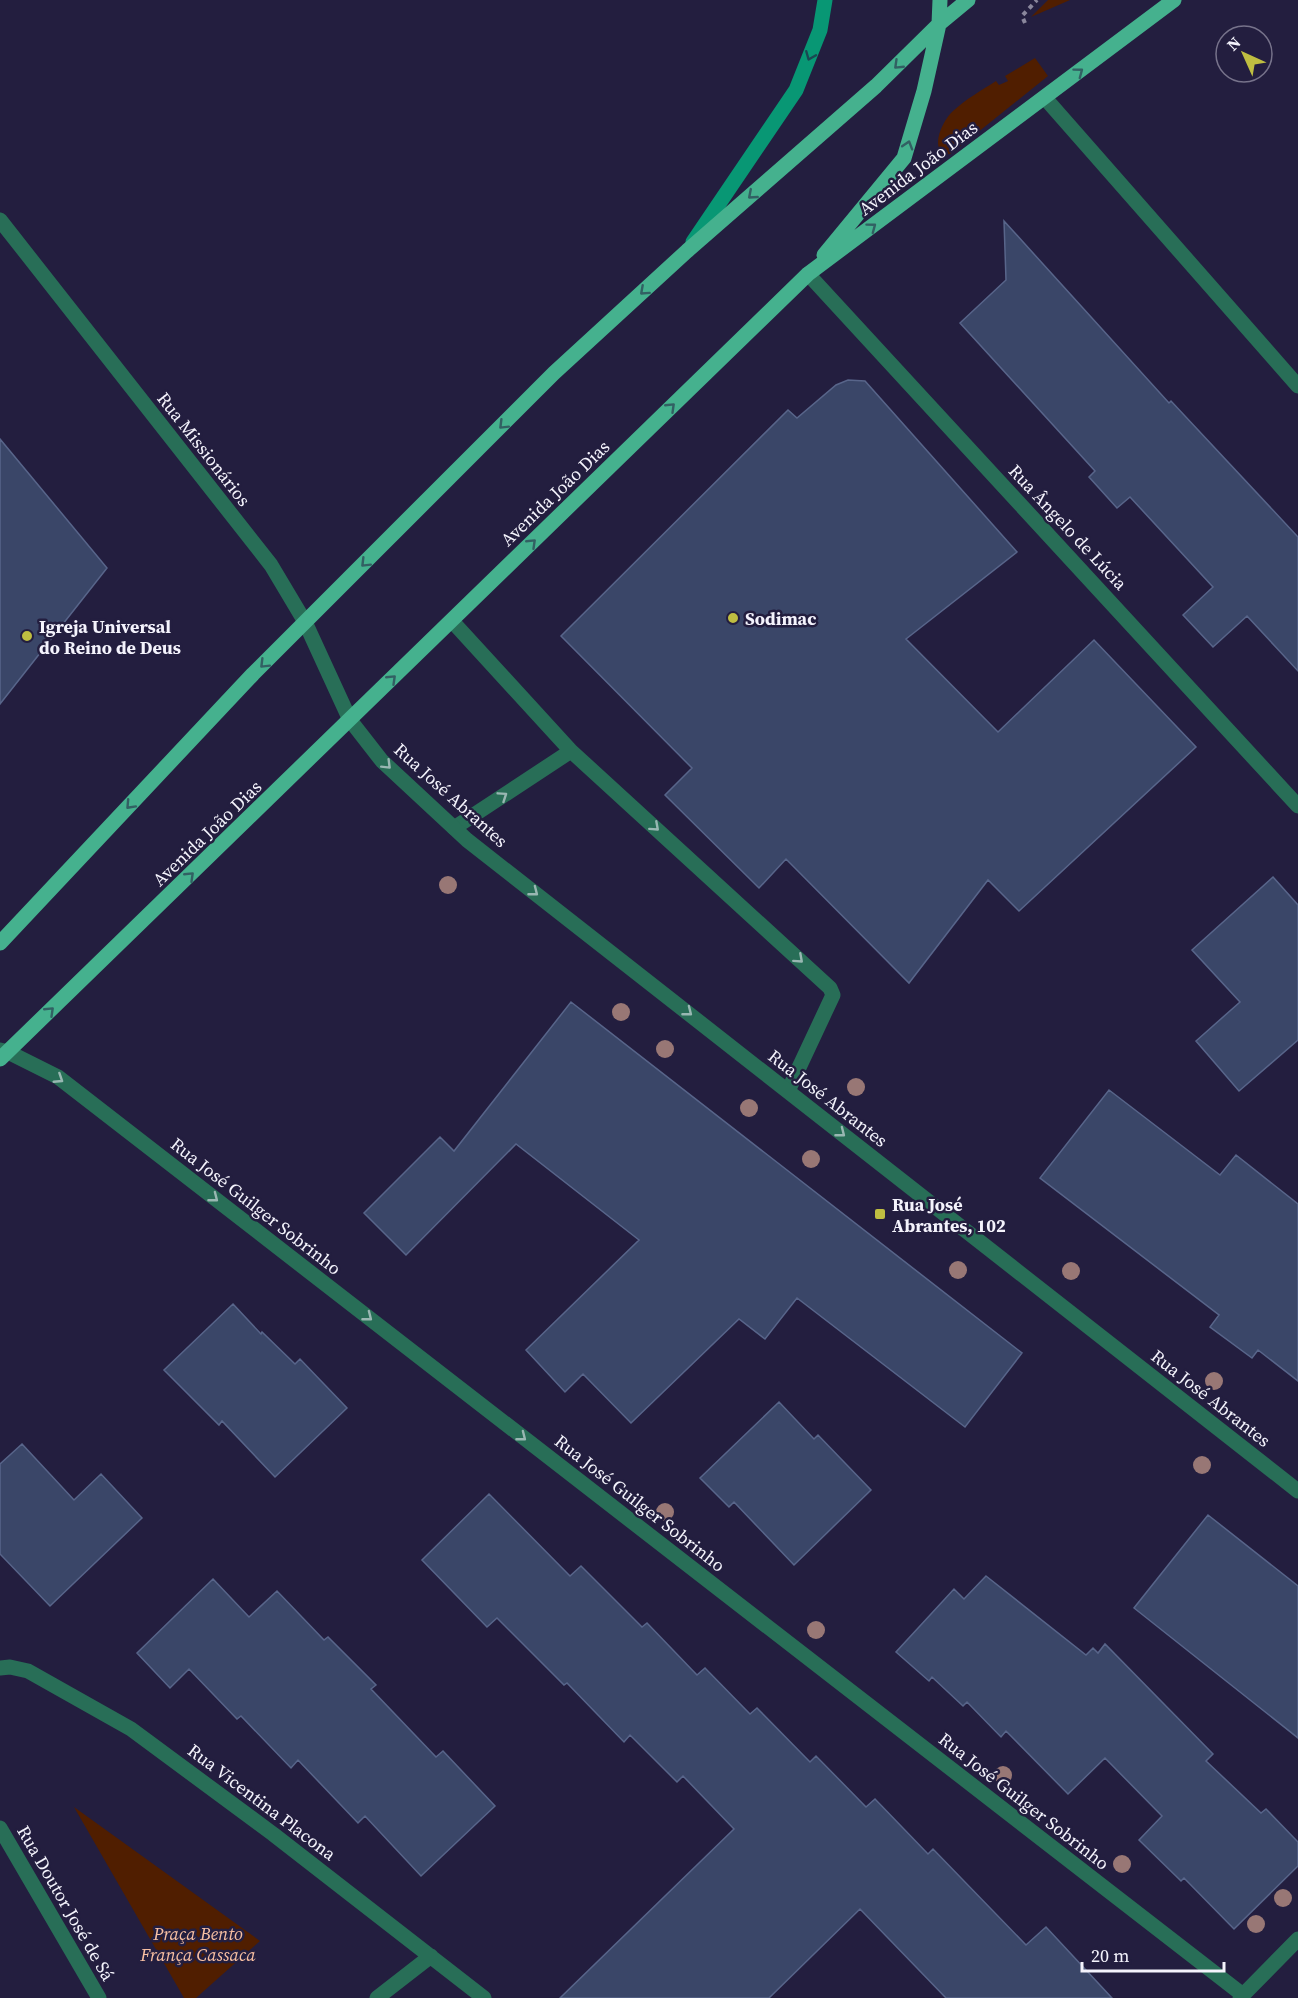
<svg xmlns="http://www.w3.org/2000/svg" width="1298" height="1998" font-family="'Source Serif 4',serif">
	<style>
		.green { fill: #501e00 }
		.building { fill: #3a4668; stroke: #58658a; stroke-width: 1.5 }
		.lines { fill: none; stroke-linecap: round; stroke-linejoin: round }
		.path { stroke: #8a879c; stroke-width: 4; stroke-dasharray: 4.5 4.5; stroke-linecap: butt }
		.service { stroke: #286e57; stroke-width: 15 }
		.minor { stroke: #286e57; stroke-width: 15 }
		.secondary { stroke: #089774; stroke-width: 15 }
		.primary { stroke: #45b18e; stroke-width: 15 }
		.tree { fill: #987775 }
		.oneway { stroke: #1a4852 }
		.oneway2 { stroke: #326063 }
		.oneway3 { stroke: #98b7b2 }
		.poi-dot { fill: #bfbe41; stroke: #231e3f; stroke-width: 2 }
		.labels { text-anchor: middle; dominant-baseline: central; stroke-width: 5; stroke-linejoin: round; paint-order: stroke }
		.street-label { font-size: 18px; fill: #f4f3fc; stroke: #231e3f }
		.poi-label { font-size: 18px; font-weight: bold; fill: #f4f3fc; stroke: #231e3f; text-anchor: start }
		.park-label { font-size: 18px; font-style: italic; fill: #f7bfa2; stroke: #231e3f }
	</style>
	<rect width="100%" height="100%" fill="#231e3f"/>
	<path class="green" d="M 1048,0 L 1070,0 L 1031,17 Z
		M 1035,58 L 1048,76 L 952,153 L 946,155 C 929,148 943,120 953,111 C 966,99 982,90 996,81 L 999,85 L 1008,81 L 1005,76 Z
		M 74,1807 L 260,1941 L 196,1998 L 184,1998 Z"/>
	<path class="building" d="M 1004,221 L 1169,403 L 1171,401 L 1298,537 L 1298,671 L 1247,616 L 1213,647 L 1183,615 L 1213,587 L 1130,497 L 1117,508 L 1089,477 L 1095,471 L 960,323 L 1006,280 Z
		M 848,380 L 865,381 L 1017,552 L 906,639 L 998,732 L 1094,640 L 1196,747 L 1019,911 L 988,880 L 909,983 L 786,859 L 759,888 L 665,795 L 692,768 L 561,636 L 788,410 L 797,418 L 836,385 Z
		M 0,439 L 107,568 L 0,704 Z
		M 1273,877 L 1298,905 L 1298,1040 L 1239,1091 L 1196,1041 L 1240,1002 L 1192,950 Z
		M 571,1002 L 1022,1353 L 965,1427 L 797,1298 L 765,1339 L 739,1319 L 631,1423 L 583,1374 L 565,1392 L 526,1350 L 639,1240 L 516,1144 L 406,1255 L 364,1213 L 440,1137 L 454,1151 Z
		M 1109,1090 L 1220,1175 L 1236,1155 L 1298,1204 L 1298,1381 L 1258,1350 L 1252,1358 L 1210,1327 L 1219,1315 L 1040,1178 Z
		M 233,1304 L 261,1334 L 262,1332 L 295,1364 L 300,1359 L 347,1408 L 275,1477 L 222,1421 L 219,1425 L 164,1370 Z
		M 779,1402 L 814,1439 L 818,1435 L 871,1490 L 794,1565 L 734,1502 L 729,1507 L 700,1478 Z
		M 22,1444 L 74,1500 L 101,1474 L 142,1518 L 50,1606 L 0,1554 L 0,1464 Z
		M 489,1494 L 570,1576 L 581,1566 L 642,1627 L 647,1623 L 697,1675 L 705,1668 L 750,1714 L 757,1708 L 810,1762 L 816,1756 L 866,1807 L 875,1799 L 928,1854 L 933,1849 L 1026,1945 L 1046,1927 L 1112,1998 L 946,1998 L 860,1909 L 769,1998 L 560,1998 L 734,1829 L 683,1776 L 677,1782 L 630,1735 L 624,1742 L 567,1683 L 564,1685 L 497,1618 L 487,1627 L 422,1560 Z
		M 1208,1515 L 1298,1586 L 1298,1738 L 1134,1608 Z
		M 986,1576 L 1086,1655 L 1093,1648 L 1098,1653 L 1105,1644 L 1213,1754 L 1206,1761 L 1261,1813 L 1266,1809 L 1298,1842 L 1298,1866 L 1234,1929 L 1184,1878 L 1181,1881 L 1139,1840 L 1162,1816 L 1105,1758 L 1068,1794 L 1006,1731 L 1001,1737 L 967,1702 L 963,1706 L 932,1677 L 929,1681 L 896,1652 L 954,1589 L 964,1599 Z
		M 213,1579 L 249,1617 L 277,1591 L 324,1640 L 328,1637 L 376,1685 L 371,1689 L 436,1757 L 443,1751 L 495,1806 L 421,1876 L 365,1816 L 358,1823 L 298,1760 L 291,1768 L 241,1716 L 237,1719 L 189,1669 L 170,1688 L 137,1653 Z"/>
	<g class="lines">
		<path class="path" d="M 1025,23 L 1022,16 L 1037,0"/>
		<path class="service" d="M 1045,98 L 1298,386
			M 452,621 L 571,751
			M 454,828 L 571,751 L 830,988 L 833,995 L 788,1091"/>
		<path class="minor" d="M 0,220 L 271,565 L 305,622 L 350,720 L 382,761 L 467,840 L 1298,1491
			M 808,274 L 1298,806
			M 0,1050 L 8,1052 L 58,1077 L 1243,1995
			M 0,1668 L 10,1667 L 28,1671 L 131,1729 L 273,1834 L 484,1998
			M 0,1828 L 99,1998
			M 377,1998 L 431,1956
			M 1240,1998 L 1298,1939"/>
		<path class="secondary" d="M 693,242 L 796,90 L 820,30 L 825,0"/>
		<path class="primary" d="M 824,255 L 904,158 L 924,91 L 939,24 L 940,0
			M 0,943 L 253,674 L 554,373 L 687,251 L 876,86 L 939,24 L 968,0
			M 0,1059 L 808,274 L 1174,0"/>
	</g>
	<g class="tree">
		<circle cx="448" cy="885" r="9"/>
		<circle cx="621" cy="1012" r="9"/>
		<circle cx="665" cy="1049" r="9"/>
		<circle cx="856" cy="1087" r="9"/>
		<circle cx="749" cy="1108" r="9"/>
		<circle cx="811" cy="1159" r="9"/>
		<circle cx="958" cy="1270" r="9"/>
		<circle cx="1071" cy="1271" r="9"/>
		<circle cx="1214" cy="1381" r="9"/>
		<circle cx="1202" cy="1465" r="9"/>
		<circle cx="665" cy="1512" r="9"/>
		<circle cx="816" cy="1630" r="9"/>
		<circle cx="1003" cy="1775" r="9"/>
		<circle cx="1122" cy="1864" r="9"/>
		<circle cx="1283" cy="1898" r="9"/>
		<circle cx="1256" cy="1924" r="9"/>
	</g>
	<defs><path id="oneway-chevron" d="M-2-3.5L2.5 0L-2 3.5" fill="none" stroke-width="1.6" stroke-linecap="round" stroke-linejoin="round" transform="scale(1.5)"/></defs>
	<use class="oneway" href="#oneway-chevron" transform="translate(810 56) rotate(112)"/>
	<g class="oneway2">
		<use href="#oneway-chevron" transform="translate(898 65) rotate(136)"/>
		<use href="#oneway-chevron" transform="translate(1079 72) rotate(-37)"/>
		<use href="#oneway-chevron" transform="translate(908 145) rotate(-73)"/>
		<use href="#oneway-chevron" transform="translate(752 195) rotate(139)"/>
		<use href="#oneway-chevron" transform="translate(872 227) rotate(-37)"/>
		<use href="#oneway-chevron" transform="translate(644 291) rotate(138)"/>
		<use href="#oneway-chevron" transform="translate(671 407) rotate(-44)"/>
		<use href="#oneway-chevron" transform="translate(503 425) rotate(135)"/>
		<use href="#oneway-chevron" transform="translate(532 543) rotate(-44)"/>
		<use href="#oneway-chevron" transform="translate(365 563) rotate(135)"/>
		<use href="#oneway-chevron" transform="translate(264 664) rotate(135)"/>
		<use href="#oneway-chevron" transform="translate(392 679) rotate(-44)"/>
		<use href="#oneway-chevron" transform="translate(130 805) rotate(133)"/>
		<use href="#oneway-chevron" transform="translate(190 876) rotate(-44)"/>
		<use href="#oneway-chevron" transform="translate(50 1011) rotate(-44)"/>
	</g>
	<g class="oneway3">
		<use href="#oneway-chevron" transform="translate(387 765) rotate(45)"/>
		<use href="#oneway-chevron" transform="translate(503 796) rotate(-34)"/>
		<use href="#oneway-chevron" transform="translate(655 827) rotate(42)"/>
		<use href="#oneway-chevron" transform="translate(534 892) rotate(38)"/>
		<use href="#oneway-chevron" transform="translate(799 959) rotate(42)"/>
		<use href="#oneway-chevron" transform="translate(688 1012) rotate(38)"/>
		<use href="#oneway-chevron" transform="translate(59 1079) rotate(33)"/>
		<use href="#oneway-chevron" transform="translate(841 1133) rotate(38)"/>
		<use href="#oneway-chevron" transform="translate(214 1198) rotate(38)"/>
		<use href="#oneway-chevron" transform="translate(368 1317) rotate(38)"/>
		<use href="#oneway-chevron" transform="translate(522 1437) rotate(38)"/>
	</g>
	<g class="poi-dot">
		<circle cx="733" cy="618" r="6"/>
		<circle cx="27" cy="636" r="6"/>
		<rect x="874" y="1208" width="12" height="12" rx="3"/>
	</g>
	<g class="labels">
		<g class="street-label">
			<text transform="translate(918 168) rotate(-37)">Avenida João Dias</text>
			<text transform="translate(204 449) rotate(52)">Rua Missionários</text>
			<text transform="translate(555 493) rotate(-44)">Avenida João Dias</text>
			<text transform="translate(1068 527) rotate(47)">Rua Ângelo de Lúcia</text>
			<text transform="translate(451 795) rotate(42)">Rua José Abrantes</text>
			<text transform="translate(207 833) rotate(-44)">Avenida João Dias</text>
			<text transform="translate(828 1098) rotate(38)">Rua José Abrantes</text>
			<text transform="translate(256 1206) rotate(38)">Rua José Guilger Sobrinho</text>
			<text transform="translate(1211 1398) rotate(38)">Rua José Abrantes</text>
			<text transform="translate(640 1503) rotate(38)">Rua José Guilger Sobrinho</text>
			<text transform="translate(1024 1801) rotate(38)">Rua José Guilger Sobrinho</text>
			<text transform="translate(262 1802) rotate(37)">Rua Vicentina Placona</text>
			<text transform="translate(66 1903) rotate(60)">Rua Doutor José de Sá</text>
		</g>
		<g class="poi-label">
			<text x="745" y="618">Sodimac</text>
			<text x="39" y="626">Igreja Universal<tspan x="39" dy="21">do Reino de Deus</tspan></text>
			<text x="892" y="1204">Rua José<tspan x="892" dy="21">Abrantes, 102</tspan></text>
		</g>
		<g class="park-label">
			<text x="198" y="1933">Praça Bento<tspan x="198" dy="21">França Cassaca</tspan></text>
		</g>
	</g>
	<g transform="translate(1244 54) rotate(315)"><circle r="28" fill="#231e3f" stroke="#77738b" stroke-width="1.5"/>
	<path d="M0-4.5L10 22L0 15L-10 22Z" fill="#bfbe41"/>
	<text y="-9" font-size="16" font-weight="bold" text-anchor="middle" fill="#f4f3fc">N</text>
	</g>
	<path d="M1082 1962v9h142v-9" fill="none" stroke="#f4f3fc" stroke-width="3"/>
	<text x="1091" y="1962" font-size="18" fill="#f4f3fc" stroke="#231e3f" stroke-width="4.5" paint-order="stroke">20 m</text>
</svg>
